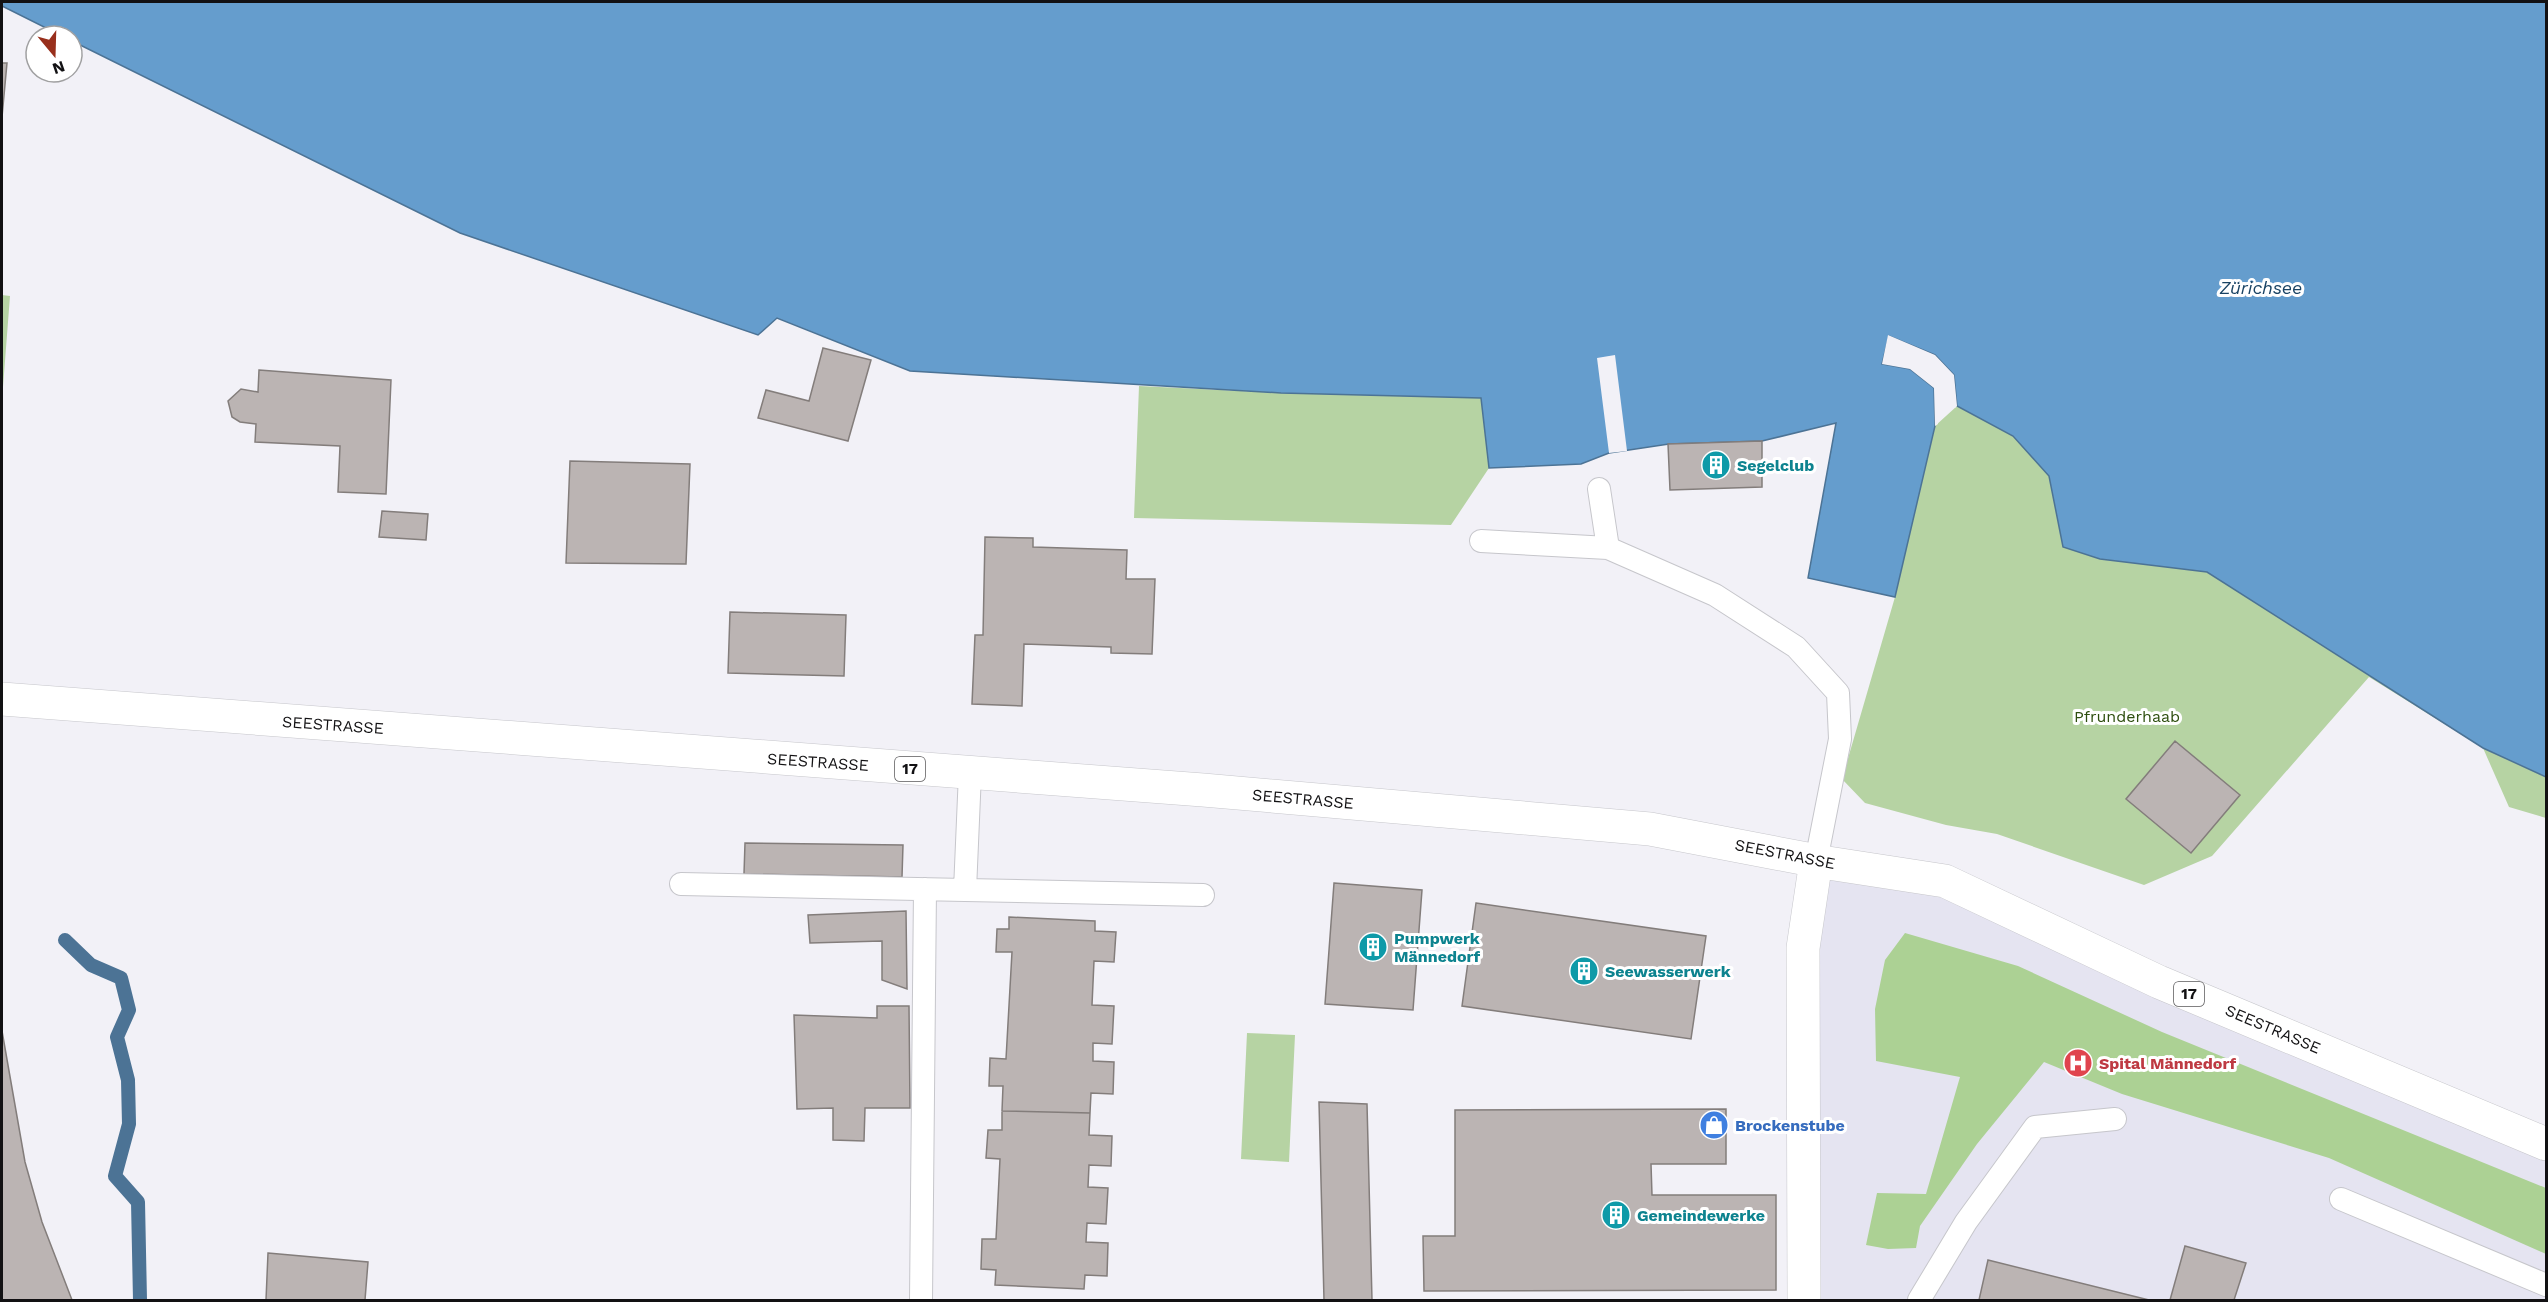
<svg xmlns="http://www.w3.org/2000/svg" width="2548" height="1302" font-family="'Work Sans',sans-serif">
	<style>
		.built { fill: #e5e4f1 }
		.green { fill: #b6d3a3 }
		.forest { fill: #acd194 }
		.water { fill: #659dcd; stroke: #4c7395; stroke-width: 1.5 }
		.pier { fill: #f2f1f7 }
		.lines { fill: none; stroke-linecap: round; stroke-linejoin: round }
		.stream { stroke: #4c7395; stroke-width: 14 }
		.building { fill: #bbb4b3; stroke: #837d7b; stroke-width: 1.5 }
		.service-casing { stroke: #c6c6cb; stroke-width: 24 }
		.minor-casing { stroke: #c6c6cb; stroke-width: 34 }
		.primary-casing { stroke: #c6c6cb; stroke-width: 34 }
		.service { stroke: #fff; stroke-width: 22 }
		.minor { stroke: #fff; stroke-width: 33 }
		.primary { stroke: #fff; stroke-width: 33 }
		.labels { text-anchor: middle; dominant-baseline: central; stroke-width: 6; stroke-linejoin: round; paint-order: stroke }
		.shield { fill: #fff; stroke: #59585a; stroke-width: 1.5 }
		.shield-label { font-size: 15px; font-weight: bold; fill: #121113 }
		.culture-label { font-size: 16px; font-weight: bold; fill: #0d838f; stroke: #fff; text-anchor: start }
		.park-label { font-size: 16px; fill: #2d4e0e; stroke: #fff }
		.street-label { font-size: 16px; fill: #121113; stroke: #fff }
		.health-label { font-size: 16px; font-weight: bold; fill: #be3a42; stroke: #fff; text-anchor: start }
		.shop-label { font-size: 16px; font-weight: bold; fill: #366cbe; stroke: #fff; text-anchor: start }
		.water-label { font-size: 18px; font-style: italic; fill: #194364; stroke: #fff }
	</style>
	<rect width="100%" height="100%" fill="#f2f1f7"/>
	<path class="built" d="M 1816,861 L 1945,881 L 2546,1144 L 2546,1300 L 1804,1300 Z"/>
	<path class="green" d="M 2,295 L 10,296 L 2,400 Z
		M 1139,386 L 1281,393 L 1482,398 L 1489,468 L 1451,525 L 1134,518 Z
		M 1957,406 L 2013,436 L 2049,476 L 2063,547 L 2100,559 L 2207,572 L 2483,748 L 2546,777 L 2546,818 L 2509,807 L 2483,748 L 2369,677 L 2212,856 L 2144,885 L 1997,834 L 1946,825 L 1865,803 L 1842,779 L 1895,597 L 1935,426 Z
		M 1247,1033 L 1295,1035 L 1289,1162 L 1241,1159 Z"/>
	<path class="forest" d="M 1905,933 L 2018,966 L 2162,1032 L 2546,1188 L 2546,1254 L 2329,1158 L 2122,1094 L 2044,1062 L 1977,1144 L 1920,1226 L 1916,1248 L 1888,1249 L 1866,1245 L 1877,1193 L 1926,1194 L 1960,1077 L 1876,1061 L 1875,1009 L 1885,960 Z"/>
	<path class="water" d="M 2,2 L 2546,2 L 2546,777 L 2483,748 L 2207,572 L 2100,559 L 2063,547 L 2049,476 L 2013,436 L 1957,406 L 1954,375 L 1935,355 L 1889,336 L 1882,364 L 1910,369 L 1934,388 L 1935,426 L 1895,597 L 1808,578 L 1836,423 L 1762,441 L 1669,444 L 1609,453 L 1581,464 L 1489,468 L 1481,398 L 1281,393 L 910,371 L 777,318 L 758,335 L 460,233 L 72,41 L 72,36 L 62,36 L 2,6 Z"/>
	<path class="pier" d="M 1888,335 L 1935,355 L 1954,375 L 1957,406 L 1955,408 L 1951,376 L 1934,358 L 1891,340 L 1886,362 L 1911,367 L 1937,387 L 1938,424 L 1935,426 L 1934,388 L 1910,369 L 1882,364 Z
		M 1615,355 L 1627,451 L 1609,453 L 1597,358 Z"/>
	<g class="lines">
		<path class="stream" d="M 65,940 L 91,965 L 121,978 L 129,1010 L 117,1037 L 128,1080 L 129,1124 L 115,1176 L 138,1202 L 140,1300"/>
	</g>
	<path class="building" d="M 2,63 L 7,63 L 2,117 Z
		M 823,348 L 871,360 L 848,441 L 758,418 L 766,390 L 809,401 Z
		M 259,370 L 391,380 L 386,494 L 338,492 L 340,446 L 255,442 L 256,424 L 240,422 L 232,417 L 228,401 L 241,389 L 258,392 Z
		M 1762,441 L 1762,487 L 1670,490 L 1668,444 Z
		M 570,461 L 690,464 L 686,564 L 566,563 Z
		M 382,511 L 428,514 L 426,540 L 379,537 Z
		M 985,537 L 1033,538 L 1033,547 L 1127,550 L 1126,579 L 1155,579 L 1152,654 L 1111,653 L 1111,647 L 1024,644 L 1022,706 L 972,704 L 975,635 L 983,635 Z
		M 730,612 L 846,615 L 844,676 L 728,673 Z
		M 2175,741 L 2240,795 L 2191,853 L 2126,799 Z
		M 745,843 L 903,845 L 902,877 L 744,874 Z
		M 1334,883 L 1422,890 L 1413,1010 L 1325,1004 Z
		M 1476,903 L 1706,936 L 1691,1039 L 1462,1006 Z
		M 906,911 L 907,989 L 882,980 L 882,941 L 810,943 L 808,915 Z
		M 1009,917 L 1095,921 L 1095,931 L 1116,932 L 1114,962 L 1094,961 L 1092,1005 L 1114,1006 L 1112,1044 L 1093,1043 L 1093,1061 L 1114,1062 L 1113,1094 L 1091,1093 L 1090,1113 L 1002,1111 L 1003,1086 L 989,1086 L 990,1058 L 1006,1059 L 1012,952 L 996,952 L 997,929 L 1009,929 Z
		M 877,1006 L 909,1006 L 910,1108 L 865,1108 L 864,1141 L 833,1140 L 833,1108 L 797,1109 L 794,1015 L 877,1018 Z
		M 2,1031 L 25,1162 L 42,1222 L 72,1300 L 2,1300 Z
		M 1319,1102 L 1367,1104 L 1372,1300 L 1324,1300 Z
		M 1726,1109 L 1726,1164 L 1651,1164 L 1652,1195 L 1776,1195 L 1776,1290 L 1424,1291 L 1423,1236 L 1455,1236 L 1455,1110 Z
		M 1002,1111 L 1090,1113 L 1089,1135 L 1112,1136 L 1111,1166 L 1089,1165 L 1088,1187 L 1108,1188 L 1106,1224 L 1087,1223 L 1086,1242 L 1108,1243 L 1107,1276 L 1085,1275 L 1084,1289 L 995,1285 L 996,1270 L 981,1269 L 982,1239 L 996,1239 L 1000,1159 L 986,1158 L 988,1130 L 1002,1130 Z
		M 2185,1246 L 2246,1263 L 2234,1300 L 2170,1300 Z
		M 268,1253 L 368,1262 L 365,1300 L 266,1300 Z
		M 1988,1260 L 2149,1300 L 1979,1300 Z"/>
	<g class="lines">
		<g class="service-casing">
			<path id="service" d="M 1599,489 L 1608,548 L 1715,595 L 1796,647 L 1838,693 L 1840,739 L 1816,861
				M 1481,541 L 1608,548
				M 970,773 L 965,890 L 1203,895
				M 681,884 L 965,890
				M 2341,1199 L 2546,1285
				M 921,1300 L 925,889
				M 1919,1300 L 1966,1222 L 2035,1127 L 2115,1119"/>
		</g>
		<g class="minor-casing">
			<path id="minor" d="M 1804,1300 L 1803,948 L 1816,861"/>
		</g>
		<g class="primary-casing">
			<path id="primary" d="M 2,699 L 1203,790 L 1650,829 L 1828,863 L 1945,881 L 2159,982 L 2546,1144"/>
		</g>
		<use href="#service" class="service"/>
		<use href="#minor" class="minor"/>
		<use href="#primary" class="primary"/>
	</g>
	<defs>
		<g id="building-disc" transform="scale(1.5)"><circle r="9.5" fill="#0f9aa8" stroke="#fff"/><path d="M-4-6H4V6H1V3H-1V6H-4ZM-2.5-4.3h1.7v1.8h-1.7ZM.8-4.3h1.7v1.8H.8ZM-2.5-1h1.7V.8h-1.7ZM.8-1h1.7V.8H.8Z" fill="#fff"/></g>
		<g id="hospital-disc" transform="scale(1.5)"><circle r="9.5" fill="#e0444e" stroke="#fff"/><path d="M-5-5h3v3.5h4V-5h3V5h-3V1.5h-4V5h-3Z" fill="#fff"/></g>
		<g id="shop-disc" transform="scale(1.5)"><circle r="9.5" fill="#3f7fe0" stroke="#fff"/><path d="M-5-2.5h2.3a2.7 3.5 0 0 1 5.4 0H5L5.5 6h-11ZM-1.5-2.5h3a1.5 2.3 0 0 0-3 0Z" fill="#fff"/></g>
	</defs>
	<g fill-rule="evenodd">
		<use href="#building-disc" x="1716" y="465"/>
		<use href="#building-disc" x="1373" y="947"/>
		<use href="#building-disc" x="1584" y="971"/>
		<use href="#hospital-disc" x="2078" y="1063"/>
		<use href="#shop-disc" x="1714" y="1125"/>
		<use href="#building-disc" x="1616" y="1215"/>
	</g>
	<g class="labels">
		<g class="shield">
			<rect x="895" y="757" width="30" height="24" rx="4.5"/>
			<rect x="2174" y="982" width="30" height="24" rx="4.5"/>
		</g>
		<g class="shield-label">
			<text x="910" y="769">17</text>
			<text x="2189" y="994">17</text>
		</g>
		<g class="culture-label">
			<text x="1737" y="465">Segelclub</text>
			<text x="1394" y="938">Pumpwerk<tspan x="1394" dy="18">Männedorf</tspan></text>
			<text x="1605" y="971">Seewasserwerk</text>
			<text x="1637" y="1215">Gemeindewerke</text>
		</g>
		<g class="park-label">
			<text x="2127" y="716">Pfrunderhaab</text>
		</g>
		<g class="street-label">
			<text transform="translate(333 725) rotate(4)">SEESTRASSE</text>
			<text transform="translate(818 762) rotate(4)">SEESTRASSE</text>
			<text transform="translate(1303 799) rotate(5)">SEESTRASSE</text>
			<text transform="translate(1785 854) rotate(11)">SEESTRASSE</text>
			<text transform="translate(2273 1029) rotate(23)">SEESTRASSE</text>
		</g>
		<g class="health-label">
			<text x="2099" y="1063">Spital Männedorf</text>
		</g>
		<g class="shop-label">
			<text x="1735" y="1125">Brockenstube</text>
		</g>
		<g class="water-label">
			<text x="2261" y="287">Zürichsee</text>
		</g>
	</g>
	<rect width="2548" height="1302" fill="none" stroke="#121113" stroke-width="6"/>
	<g transform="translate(54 54) rotate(161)"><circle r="28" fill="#ffffff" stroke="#a0a0a1" stroke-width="1.5"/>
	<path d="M0-4.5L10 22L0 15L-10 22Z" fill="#982f1c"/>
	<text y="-9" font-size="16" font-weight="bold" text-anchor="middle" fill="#121113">N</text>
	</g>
</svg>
